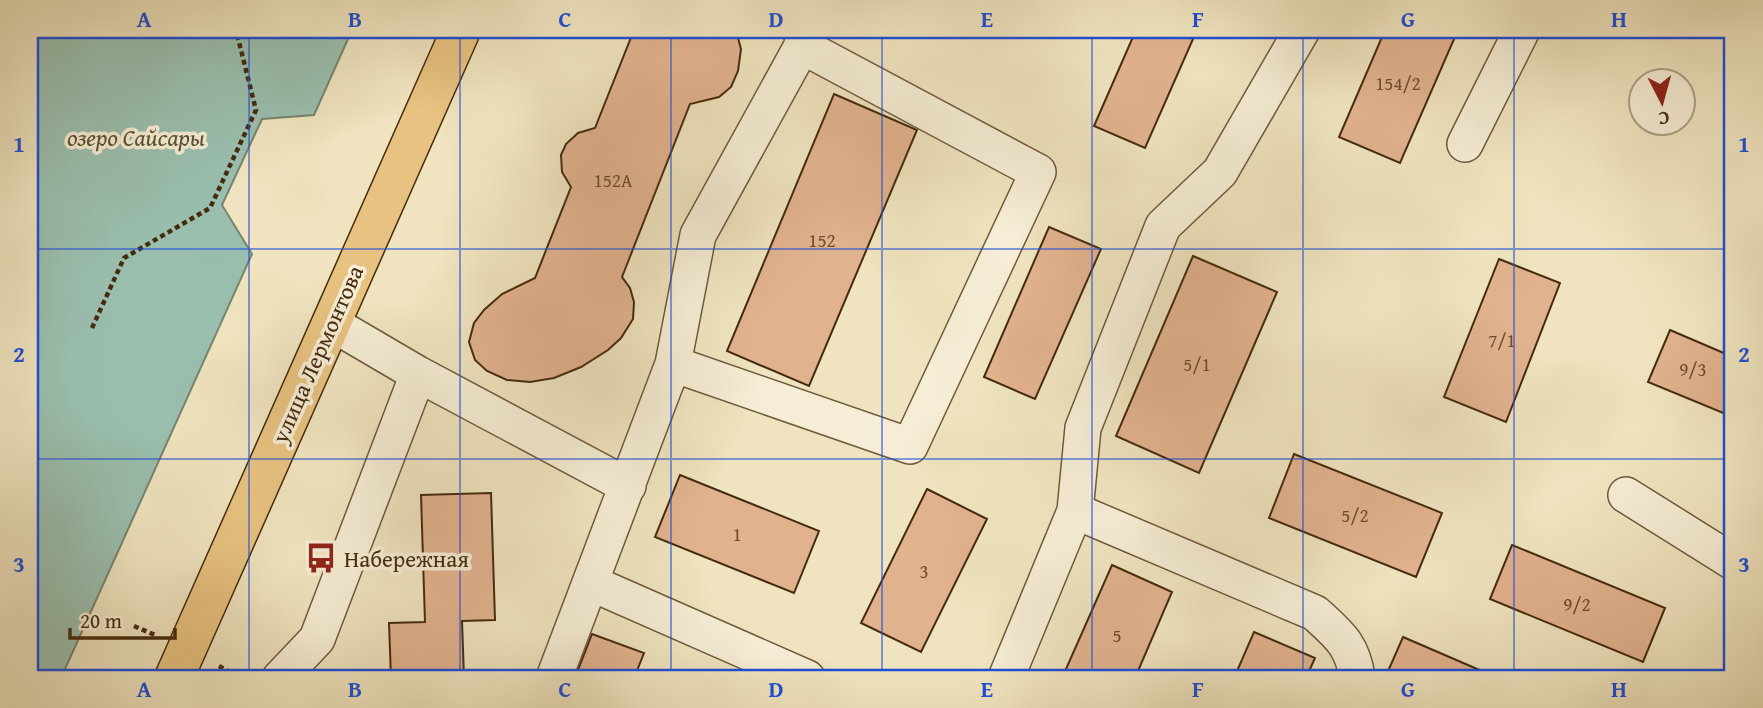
<svg xmlns="http://www.w3.org/2000/svg" width="1763" height="708" font-family="'Gentium Book Plus',serif">
	<style>
		.water { fill: #9abfaf; stroke: #78846f; stroke-width: 2 }
		.building { fill: #e1b28e; stroke: #452b0e; stroke-width: 2 }
		.lines { fill: none; stroke-linecap: round; stroke-linejoin: round }
		.minor-casing { stroke: #70593a; stroke-width: 38 }
		.major-casing { stroke: #452b0e; stroke-width: 41 }
		.path { stroke: #452b0e; stroke-width: 4.5; stroke-dasharray: 5 3.5; stroke-linecap: butt }
		.minor { stroke: #f5edd5; stroke-width: 35 }
		.major { stroke: #e8c280; stroke-width: 38 }
		.grid { fill: none; stroke: #1d4ed8; stroke-width: 2; stroke-opacity: 0.55 }
		.labels { text-anchor: middle; dominant-baseline: central; stroke-width: 7; stroke-linejoin: round; paint-order: stroke }
		.number-label { font-size: 19px; fill: #6c4d2e }
		.street-label { font-size: 23px; fill: #452b0e; stroke: #f5edd5 }
		.poi-label { font-size: 23px; fill: #452b0e; stroke: #f5edd5; text-anchor: start }
		.water-label { font-size: 24px; font-style: italic; fill: #5a5036; stroke: #f5edd5 }
		.neatline { fill: none; stroke: #1d4ed8; stroke-width: 2.5 }
		.grid-label { font-size: 23px; text-anchor: middle; font-weight: bold; fill: #1d4ed8 }
	</style>
	<rect width="100%" height="100%" fill="#efe4bf"/>
	<filter id="stains"><feTurbulence type="fractalNoise" baseFrequency=".00286" numOctaves="4"/><feColorMatrix values="0 0 0 0 .2 0 0 0 0 .09 0 0 0 0 .02 0 0 0 .5 -.17"/></filter>
	<radialGradient id="worn" r=".72"><stop offset=".6" stop-color="#630" stop-opacity="0"/><stop offset="1" stop-color="#630" stop-opacity=".3"/></radialGradient>
	<path class="water" d="M 30,30 L 352,30 L 314,115 L 262,119 L 222,205 L 252,254 L 61,678 L 30,678 Z"/>
	<path class="building" d="M 634,30 L 736,30 L 741,49 L 738,71 L 731,87 L 719,97 L 690,104 L 622,277 L 630,288 L 634,302 L 633,319 L 621,338 L 608,350 L 581,367 L 554,378 L 530,382 L 507,380 L 487,371 L 475,360 L 469,342 L 474,323 L 484,310 L 502,294 L 535,278 L 571,187 L 562,172 L 561,155 L 566,144 L 578,133 L 595,128 Z
		M 1136,30 L 1197,30 L 1145,148 L 1094,126 Z
		M 1385,30 L 1458,30 L 1400,163 L 1339,137 Z
		M 834,94 L 917,130 L 809,386 L 727,351 Z
		M 1049,227 L 1101,249 L 1035,399 L 984,377 Z
		M 1193,256 L 1277,292 L 1199,473 L 1116,436 Z
		M 1499,259 L 1560,283 L 1506,422 L 1444,397 Z
		M 1670,330 L 1733,357 L 1733,417 L 1648,382 Z
		M 1294,454 L 1442,513 L 1416,577 L 1269,518 Z
		M 680,475 L 819,531 L 794,593 L 655,537 Z
		M 927,489 L 987,519 L 921,652 L 861,623 Z
		M 491,493 L 495,620 L 462,621 L 464,678 L 391,678 L 389,623 L 425,622 L 421,495 Z
		M 1512,545 L 1665,608 L 1643,662 L 1490,599 Z
		M 1112,565 L 1172,592 L 1135,678 L 1062,678 Z
		M 1254,632 L 1315,658 L 1306,678 L 1234,678 Z
		M 592,634 L 644,653 L 634,678 L 575,678 Z
		M 1403,637 L 1498,678 L 1385,678 Z"/>
	<g class="lines">
		<g class="minor-casing">
			<path id="minor" d="M 1465,144 L 1522,30
				M 331,323 L 418,374 L 628,486
				M 673,364 L 910,446 L 1038,172 L 802,46
				M 1626,495 L 1733,562
				M 1075,511 L 1315,613 C 1338,634 1353,645 1357,678
				M 591,583 L 807,678
				M 280,678 L 317,639 L 418,374
				M 554,678 L 673,364 L 698,235 L 802,46 L 803,30
				M 1006,678 L 1075,511 L 1083,428 L 1163,226 L 1220,172 L 1302,30"/>
		</g>
		<g class="major-casing">
			<path id="major" d="M 174,678 L 461,30"/>
		</g>
		<path class="path" d="M 92,328 L 124,258 L 210,208 L 256,110 L 236,30
			M 134,626 L 155,635
			M 219,666 L 240,678"/>
		<use href="#minor" class="minor"/>
		<use href="#major" class="major"/>
	</g>
	<path class="grid" d="M 249,30 L 249,678M 460,30 L 460,678M 671,30 L 671,678M 882,30 L 882,678M 1092,30 L 1092,678M 1303,30 L 1303,678M 1514,30 L 1514,678M 30,249 L 1733,249M 30,459 L 1733,459"/>
	<defs>
		<g id="bus-bare" transform="scale(2.415)"><path d="M-5-6H5V4H4V6H2V4H-2V6H-4V4H-5ZM-3.5-4V0h7V-4ZM-3.5 1.2v1.5H-2V1.2ZM2 1.2v1.5H3.5V1.2Z" fill="#8f2418" stroke="#f5edd5" stroke-width="2.5" paint-order="stroke"/></g>
	</defs>
	<g fill-rule="evenodd">
		<use href="#bus-bare" x="321" y="558"/>
	</g>
	<g class="labels">
		<g class="number-label">
			<text x="1398" y="83">154/2</text>
			<text x="613" y="180">152А</text>
			<text x="822" y="240">152</text>
			<text x="1502" y="340">7/1</text>
			<text x="1197" y="364">5/1</text>
			<text x="1693" y="369">9/3</text>
			<text x="1355" y="515">5/2</text>
			<text x="737" y="534">1</text>
			<text x="924" y="571">3</text>
			<text x="1577" y="604">9/2</text>
			<text x="1117" y="635">5</text>
		</g>
		<g class="street-label">
			<text transform="translate(317 354) rotate(-66)">улица Лермонтова</text>
		</g>
		<g class="poi-label">
			<text x="344" y="558">Набережная</text>
		</g>
		<g class="water-label">
			<text x="136" y="137">озеро Сайсары</text>
		</g>
	</g>
	<rect width="1763" height="708" fill="none" stroke="#efe4bf" stroke-width="77"/>
	<g transform="translate(1662 102) rotate(174)"><circle r="33" fill="#f5edd5" stroke="#af9f85" stroke-width="2"/>
	<path d="M0-5L12 26L0 18L-12 26Z" fill="#8f2418"/>
	<text y="-10" font-size="19" font-weight="bold" text-anchor="middle" fill="#452b0e">С</text>
	</g>
	<path d="M70 628v10h105v-10" fill="none" stroke="#452b0e" stroke-width="3.5"/>
	<text x="80" y="628" font-size="21" fill="#452b0e" stroke="#f5edd5" stroke-width="5" paint-order="stroke">20 m</text>
	<rect x="38" y="38" width="1686" height="632" class="neatline"/>
	<g class="grid-label">
		<text x="144" y="27">A</text>
		<text x="355" y="27">B</text>
		<text x="565" y="27">C</text>
		<text x="776" y="27">D</text>
		<text x="987" y="27">E</text>
		<text x="1198" y="27">F</text>
		<text x="1408" y="27">G</text>
		<text x="1619" y="27">H</text>
		<text x="19" y="152">1</text>
		<text x="1744" y="152">1</text>
		<text x="19" y="362">2</text>
		<text x="1744" y="362">2</text>
		<text x="19" y="572">3</text>
		<text x="1744" y="572">3</text>
		<text x="144" y="697">A</text>
		<text x="355" y="697">B</text>
		<text x="565" y="697">C</text>
		<text x="776" y="697">D</text>
		<text x="987" y="697">E</text>
		<text x="1198" y="697">F</text>
		<text x="1408" y="697">G</text>
		<text x="1619" y="697">H</text>
	</g>
	<rect width="100%" height="100%" filter="url(#stains)"/>
	<rect width="100%" height="100%" fill="url(#worn)"/>
</svg>
